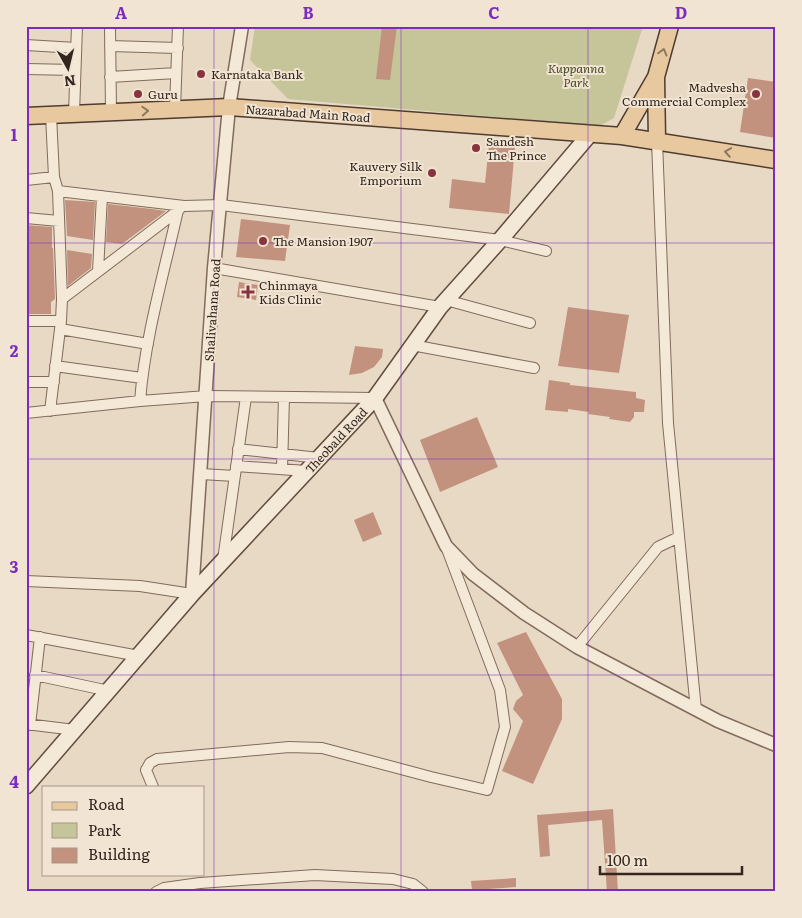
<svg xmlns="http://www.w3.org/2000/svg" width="802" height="918" font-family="Literata,serif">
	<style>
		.green { fill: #c5c599 }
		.building { fill: #c2927e }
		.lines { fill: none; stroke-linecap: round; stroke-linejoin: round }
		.minor-casing { stroke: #816b5c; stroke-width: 12 }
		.tertiary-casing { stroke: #816b5c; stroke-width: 15 }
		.secondary-casing { stroke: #624d3f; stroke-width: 18 }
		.primary-casing { stroke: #4f3b30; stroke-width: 19 }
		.minor { stroke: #f4e8d6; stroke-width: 10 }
		.tertiary { stroke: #f4e8d6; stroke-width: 12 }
		.secondary { stroke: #f4e8d6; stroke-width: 15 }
		.primary { stroke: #e8c99f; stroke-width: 16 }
		.oneway { stroke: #8d785f }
		.grid { fill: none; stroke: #7b2cbf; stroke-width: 1; stroke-opacity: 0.55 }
		.poi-dot { fill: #89333e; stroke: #f1e4d2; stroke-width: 2 }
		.labels { text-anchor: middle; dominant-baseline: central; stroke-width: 4; stroke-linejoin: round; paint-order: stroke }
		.park-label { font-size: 12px; font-style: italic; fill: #474c28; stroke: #f1e4d2 }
		.poi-label { font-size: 12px; fill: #32261f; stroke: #f1e4d2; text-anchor: start }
		.street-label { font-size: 12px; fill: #32261f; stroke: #f1e4d2 }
		.neatline { fill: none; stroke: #7b2cbf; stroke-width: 2 }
		.grid-label { font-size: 16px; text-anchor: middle; font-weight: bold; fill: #7b2cbf }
	</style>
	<rect width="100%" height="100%" fill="#e8d9c4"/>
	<path class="green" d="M 255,26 L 643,26 L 614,118 L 600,126 L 288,99 L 250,60 Z"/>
	<path class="building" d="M 382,26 L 397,26 L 390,80 L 376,79 Z
		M 748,78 L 776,82 L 776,138 L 740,132 Z
		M 489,144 L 515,147 L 509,214 L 449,208 L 452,179 L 485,183 Z
		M 65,200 L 95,202 L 93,240 L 67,236 Z
		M 108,204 L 152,209 L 166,211 L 122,244 L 106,242 Z
		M 241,219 L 290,225 L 285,261 L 236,257 Z
		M 26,225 L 52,227 L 52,248 L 53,248 L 55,299 L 51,302 L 51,314 L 26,314 Z
		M 67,250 L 92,254 L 91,268 L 68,286 Z
		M 239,282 L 258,285 L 256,300 L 237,297 Z
		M 568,307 L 629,315 L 619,373 L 558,366 Z
		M 355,346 L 383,349 L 382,357 L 374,367 L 362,373 L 349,375 Z
		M 549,380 L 570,383 L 570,385 L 636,392 L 636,398 L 645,400 L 644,412 L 634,412 L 634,417 L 630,422 L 609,419 L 610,417 L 588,414 L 589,412 L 568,409 L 568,412 L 545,410 Z
		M 477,417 L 498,467 L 440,492 L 420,440 Z
		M 373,512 L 382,534 L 363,542 L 354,520 Z
		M 526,632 L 562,699 L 562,719 L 533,784 L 502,771 L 523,721 L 513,709 L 516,701 L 523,695 L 497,643 Z
		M 613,809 L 618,892 L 607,892 L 602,820 L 548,825 L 550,856 L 540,857 L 537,815 Z
		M 516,878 L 516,887 L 472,890 L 471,881 Z"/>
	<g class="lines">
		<g class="minor-casing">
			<path id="minor" d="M 110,26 L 111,112
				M 26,45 L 76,48
				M 110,46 L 178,48
				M 26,69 L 75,70
				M 110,77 L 176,73
				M 175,109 L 178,26
				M 74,114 L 77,26
				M 657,141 L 668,423 L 696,710
				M 26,180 L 54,177
				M 58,191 L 184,206 L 221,205 L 500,240 L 546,251
				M 26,218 L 59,221
				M 214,268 L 440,307
				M 98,271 L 102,196
				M 62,299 L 179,210
				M 446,300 L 530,323
				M 26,321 L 61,321
				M 60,329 L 148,344
				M 412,345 L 534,368
				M 55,366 L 142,378
				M 26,382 L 54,382
				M 140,401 C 145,337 164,273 178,210
				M 50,411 L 61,321 L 62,299 L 58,191 L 54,177 L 51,115
				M 26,413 L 140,401 L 207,396 L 375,398
				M 238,449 L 319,458
				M 236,466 L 307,471
				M 282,469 L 284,397
				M 201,474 L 235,476
				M 223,560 L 246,397
				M 26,581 L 140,586 L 192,594
				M 26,635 L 139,656
				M 577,647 L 658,547 L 679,537
				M 35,675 L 109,691
				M 26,724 L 75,730
				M 30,725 L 40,637
				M 153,787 L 146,770 L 150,763 L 157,759 L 289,747 L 322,748 L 431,777 L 487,790 L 505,727 L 500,690 L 447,549
				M 156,892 L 164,888 L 200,883 L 315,875 L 393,879 L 413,884 L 423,892"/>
		</g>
		<g class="tertiary-casing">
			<path id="tertiary" d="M 375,398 L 446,546 L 473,574 L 524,613 L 577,647 L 718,721 L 776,745
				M 192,594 L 214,268 L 229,107 L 242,26"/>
		</g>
		<g class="secondary-casing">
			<path id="secondary" d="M 26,786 L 192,594 L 375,398 L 440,307 L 500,240 L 590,134"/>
		</g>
		<g class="primary-casing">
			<path id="primary" d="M 656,77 L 657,141
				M 26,116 L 229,107 L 622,136 L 776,160
				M 622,136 L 656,77 L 670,26"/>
		</g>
		<use href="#minor" class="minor"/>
		<use href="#tertiary" class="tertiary"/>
		<use href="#secondary" class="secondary"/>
		<use href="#primary" class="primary"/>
	</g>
	<defs><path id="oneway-chevron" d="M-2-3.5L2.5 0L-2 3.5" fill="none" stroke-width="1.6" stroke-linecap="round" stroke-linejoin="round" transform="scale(1.25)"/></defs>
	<g class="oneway">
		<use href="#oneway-chevron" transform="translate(663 52) rotate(-75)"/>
		<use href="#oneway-chevron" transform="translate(145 111) rotate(-3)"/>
		<use href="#oneway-chevron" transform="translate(728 152) rotate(-171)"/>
	</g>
	<path class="grid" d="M 214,26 L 214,892M 401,26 L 401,892M 588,26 L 588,892M 26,243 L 776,243M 26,459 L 776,459M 26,675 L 776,675"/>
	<g class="poi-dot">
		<circle cx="201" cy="74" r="5"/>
		<circle cx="138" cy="94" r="5"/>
		<circle cx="756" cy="94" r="5"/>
		<circle cx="476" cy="148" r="5"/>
		<circle cx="432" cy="173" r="5"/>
		<circle cx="263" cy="241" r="5"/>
		<path d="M245.5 284.5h5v5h5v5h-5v5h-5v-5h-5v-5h5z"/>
	</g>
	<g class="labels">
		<g class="park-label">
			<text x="576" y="68">Kuppanna<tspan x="576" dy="14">Park</tspan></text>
		</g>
		<g class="poi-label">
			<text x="211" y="74">Karnataka Bank</text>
			<text x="746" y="87" text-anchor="end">Madvesha<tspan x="746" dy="14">Commercial Complex</tspan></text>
			<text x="148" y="94">Guru</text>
			<text x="486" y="141">Sandesh<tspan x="486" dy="14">The Prince</tspan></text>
			<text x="422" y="166" text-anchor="end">Kauvery Silk<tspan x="422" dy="14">Emporium</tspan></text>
			<text x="273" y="241">The Mansion 1907</text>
			<text x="259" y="285">Chinmaya<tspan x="259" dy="14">Kids Clinic</tspan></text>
		</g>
		<g class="street-label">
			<text transform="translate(308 113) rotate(4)">Nazarabad Main Road</text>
			<text transform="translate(212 310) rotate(-86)">Shalivahana Road</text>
			<text transform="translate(336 440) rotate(-47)">Theobald Road</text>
		</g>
	</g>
	<rect width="802" height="918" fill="none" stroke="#f1e4d2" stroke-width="55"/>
	<rect x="42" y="786" width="162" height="90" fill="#f1e4d2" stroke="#a5988a"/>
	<rect x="52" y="802" width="25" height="8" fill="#e8c99f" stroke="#a5988a"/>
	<text x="88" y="810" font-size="15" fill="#32261f">Road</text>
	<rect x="52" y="823" width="25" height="15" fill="#c5c599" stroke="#a5988a"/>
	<text x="88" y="836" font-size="15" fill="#32261f">Park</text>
	<rect x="52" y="848" width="25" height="15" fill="#c2927e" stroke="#a5988a"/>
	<text x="88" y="860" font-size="15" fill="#32261f">Building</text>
	<g transform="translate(68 68) rotate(172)" stroke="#f1e4d2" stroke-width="4" paint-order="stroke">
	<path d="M0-4L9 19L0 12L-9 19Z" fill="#32261f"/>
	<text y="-8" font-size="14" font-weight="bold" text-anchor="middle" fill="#32261f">N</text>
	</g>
	<path d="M600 866v8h142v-8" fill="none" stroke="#32261f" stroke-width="2.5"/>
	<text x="607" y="866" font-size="15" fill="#32261f" stroke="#f1e4d2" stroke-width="4" paint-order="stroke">100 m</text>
	<rect x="28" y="28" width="746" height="862" class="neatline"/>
	<g class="grid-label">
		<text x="121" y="19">A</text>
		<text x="308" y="19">B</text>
		<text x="494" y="19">C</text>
		<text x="681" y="19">D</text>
		<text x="14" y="141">1</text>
		<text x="14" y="357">2</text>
		<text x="14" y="573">3</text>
		<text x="14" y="788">4</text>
	</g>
</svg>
